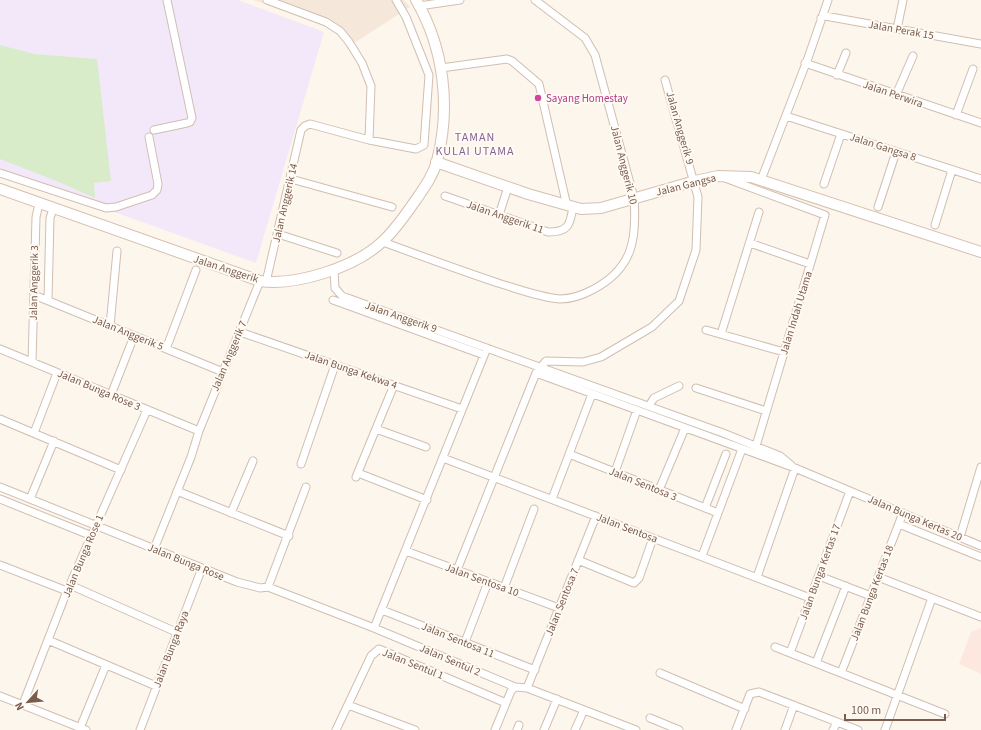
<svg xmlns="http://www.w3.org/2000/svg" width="981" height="730" font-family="'Source Sans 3',sans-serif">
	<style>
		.residential { fill: #f5e8da }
		.commercial { fill: #fde8e0 }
		.education { fill: #f3e8fa }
		.grass { fill: #d8ecc9 }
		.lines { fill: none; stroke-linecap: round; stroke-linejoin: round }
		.street-casing { stroke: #d1beb0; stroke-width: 9 }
		.secondary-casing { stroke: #d6c0b0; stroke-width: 12 }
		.street { stroke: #fff; stroke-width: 7 }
		.secondary { stroke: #fff; stroke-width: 10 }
		.hotel-dot { fill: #d1479c; stroke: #fffaf3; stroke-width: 1.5 }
		.labels { text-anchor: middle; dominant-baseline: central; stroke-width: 4; stroke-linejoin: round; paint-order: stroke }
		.street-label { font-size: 11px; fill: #7a5c4d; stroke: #fffaf3 }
		.hotel-label { font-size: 11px; fill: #b23c85; stroke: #fffaf3; text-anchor: start }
		.neighbourhood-label { font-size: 12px; letter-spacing: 1px; fill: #846695; stroke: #fffaf3 }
	</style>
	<rect width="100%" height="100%" fill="#fdf6ec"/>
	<path class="residential" d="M 253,0 L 404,0 L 410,7 L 348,47 L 340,35 L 326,25 Z"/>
	<path class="commercial" d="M 981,628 L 981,674 L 959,664 L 971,632 Z"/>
	<path class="education" d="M 0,0 L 238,0 L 324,32 L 256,263 L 0,171 Z"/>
	<path class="grass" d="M 0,45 L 34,54 L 97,59 L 111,181 L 94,183 L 95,198 L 59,182 L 0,159 Z"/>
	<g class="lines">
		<g class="street-casing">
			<path id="street" d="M 267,0 L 326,22 L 340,31 L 349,42 L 362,63 L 371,86 L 369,140
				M 419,6 L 460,0
				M 821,18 L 825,16 L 981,44
				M 897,29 L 903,0
				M 805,63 L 981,123
				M 441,68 L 507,59 L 512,61 L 539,84 L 567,206
				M 837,75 L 846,53
				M 896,95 L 913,56
				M 956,115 L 973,69
				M 786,116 L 981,179
				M 154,130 L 187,123 L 190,122 L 192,118 L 167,0
				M 0,173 L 106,208 L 116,207 L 152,195 L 157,190 L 158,184 L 149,137
				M 725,178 L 825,215 L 756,446
				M 291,179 L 392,207
				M 761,180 L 808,58 L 828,0
				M 824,184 L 841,134
				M 445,196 L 548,232 C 568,232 570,226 573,207
				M 878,207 L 896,152
				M 499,215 L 508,187
				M 935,225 L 952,170
				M 278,234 L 337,253
				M 383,242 C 421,256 459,270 498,283 C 518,289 538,297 560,299 C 573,299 583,295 594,289 C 633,268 637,239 634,198 L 595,55 L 585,38 L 535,0
				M 750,243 L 810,264
				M 334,269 L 335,288 L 342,296 L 723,433 L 780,456 L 791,465
				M 266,282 L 301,130 L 305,126 L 310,124 L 369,140 L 416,149 L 424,145 L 429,75 L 406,17 L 396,0
				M 34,295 L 223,372
				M 48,300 L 50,218 L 53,209
				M 333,300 L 484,355
				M 110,326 L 117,251
				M 706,330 L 784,352
				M 240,332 L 462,409
				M 721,334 L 759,212
				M 0,349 L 199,431
				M 166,349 L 196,270
				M 32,362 L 36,217 L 39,204
				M 541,367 L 546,361 L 583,362 L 601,357 L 652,327 L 679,301 L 696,250 L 698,197 L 665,80
				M 696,388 L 766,411
				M 111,395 L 134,336
				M 649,406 L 654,398 L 679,386
				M 0,419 L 121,470
				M 376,429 L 426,447
				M 34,433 L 57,373
				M 569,454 L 718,513
				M 443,458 L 810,598
				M 301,464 L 335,365
				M 615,472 L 637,410
				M 358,473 L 427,500
				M 356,477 L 394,385
				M 0,487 L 237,582 L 260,588 L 268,587 L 374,628 L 515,687 L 527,688 L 636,730
				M 659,490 L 685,428
				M 177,491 L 289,536
				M 0,499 L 92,536
				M 30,499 L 54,441
				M 552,499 L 592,394
				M 705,508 L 726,454
				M 231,513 L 253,461
				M 899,524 L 981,557
				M 960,537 L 981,467
				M 154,549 L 191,457 L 199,431 L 260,281
				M 406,551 L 559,608
				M 702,556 L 742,449
				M 578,560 L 634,583 L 639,578 L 653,538
				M 0,565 L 67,591
				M 457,570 L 536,373 L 795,468 L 981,546
				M 819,576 L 871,596
				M 757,577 L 795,468
				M 878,577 L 981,617
				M 70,585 L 176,632
				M 268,587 L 306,487
				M 504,588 L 534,509
				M 382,610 L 535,670
				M 374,628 L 487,348
				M 48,640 L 156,686
				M 465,642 L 488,582
				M 775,647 L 945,714
				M 790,653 L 850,491
				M 816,663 L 846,586
				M 660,673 L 745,709
				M 841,673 L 903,513
				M 527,688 L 596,516
				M 0,696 L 86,730
				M 23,704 L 67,591 L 147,410
				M 348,705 L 415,730
				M 650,718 L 679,730
				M 80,728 L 106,665
				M 140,730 L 202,568
				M 336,730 L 371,656 L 379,649 L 506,703
				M 495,730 L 511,691 L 515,687
				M 517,730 L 519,725
				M 544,730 L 557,699
				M 575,730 L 584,710
				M 736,730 L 750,694 L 759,692 L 858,730
				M 785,730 L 794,705
				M 833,730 L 837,722
				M 885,730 L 932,598"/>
		</g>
		<g class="secondary-casing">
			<path id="secondary" d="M 436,162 L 528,194 L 581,209 L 601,208 L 695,181 L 718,176 L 751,177 L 981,252
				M 0,189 L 260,281 C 297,286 356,267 383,241 C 396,229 406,214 415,201 C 424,188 433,176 437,161 C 451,107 444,48 416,0"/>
		</g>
		<use href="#street" class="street"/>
		<use href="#secondary" class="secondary"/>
	</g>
	<circle class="hotel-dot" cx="538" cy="98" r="4"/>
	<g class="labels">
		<g class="street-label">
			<text transform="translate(901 30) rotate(10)">Jalan Perak 15</text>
			<text transform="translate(893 94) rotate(19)">Jalan Perwira</text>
			<text transform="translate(680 128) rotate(74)">Jalan Anggerik 9</text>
			<text transform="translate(883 147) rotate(18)">Jalan Gangsa 8</text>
			<text transform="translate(624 165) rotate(76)">Jalan Anggerik 10</text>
			<text transform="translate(686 185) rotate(-14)">Jalan Gangsa</text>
			<text transform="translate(285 203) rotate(-77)">Jalan Anggerik 14</text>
			<text transform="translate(505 217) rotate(19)">Jalan Anggerik 11</text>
			<text transform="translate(226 269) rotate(18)">Jalan Anggerik</text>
			<text transform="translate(34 283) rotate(-89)">Jalan Anggerik 3</text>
			<text transform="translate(796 313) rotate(-73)">Jalan Indah Utama</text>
			<text transform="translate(401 317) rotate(19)">Jalan Anggerik 9</text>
			<text transform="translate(128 333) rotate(22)">Jalan Anggerik 5</text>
			<text transform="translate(229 356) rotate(-67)">Jalan Anggerik 7</text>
			<text transform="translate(351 370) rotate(19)">Jalan Bunga Kekwa 4</text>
			<text transform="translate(99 390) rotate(23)">Jalan Bunga Rose 3</text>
			<text transform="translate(643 484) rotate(22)">Jalan Sentosa 3</text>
			<text transform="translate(915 518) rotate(23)">Jalan Bunga Kertas 20</text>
			<text transform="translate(627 528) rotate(21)">Jalan Sentosa</text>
			<text transform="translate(83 556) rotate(-67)">Jalan Bunga Rose 1</text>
			<text transform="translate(186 562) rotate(22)">Jalan Bunga Rose</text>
			<text transform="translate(820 572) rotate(-70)">Jalan Bunga Kertas 17</text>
			<text transform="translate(482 580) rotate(20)">Jalan Sentosa 10</text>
			<text transform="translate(872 593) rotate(-69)">Jalan Bunga Kertas 18</text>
			<text transform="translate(562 602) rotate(-68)">Jalan Sentosa 7</text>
			<text transform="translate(458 640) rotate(22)">Jalan Sentosa 11</text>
			<text transform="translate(171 649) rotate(-69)">Jalan Bunga Raya</text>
			<text transform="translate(450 660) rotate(23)">Jalan Sentul 2</text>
			<text transform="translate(413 664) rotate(22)">Jalan Sentul 1</text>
		</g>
		<g class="hotel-label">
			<text x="546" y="98">Sayang Homestay</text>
		</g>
		<g class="neighbourhood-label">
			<text x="475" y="137">TAMAN<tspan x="475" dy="14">KULAI UTAMA</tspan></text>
		</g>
	</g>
	<g transform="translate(28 702) rotate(243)" stroke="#fffaf3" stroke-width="3" paint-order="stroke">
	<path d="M0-3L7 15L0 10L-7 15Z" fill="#7a5c4d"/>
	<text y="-6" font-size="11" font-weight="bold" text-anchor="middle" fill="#7a5c4d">N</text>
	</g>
	<path d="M845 714v6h100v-6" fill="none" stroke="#7a5c4d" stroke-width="2"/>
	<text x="851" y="714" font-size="12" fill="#7a5c4d" stroke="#fffaf3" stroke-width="3" paint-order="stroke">100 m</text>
</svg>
